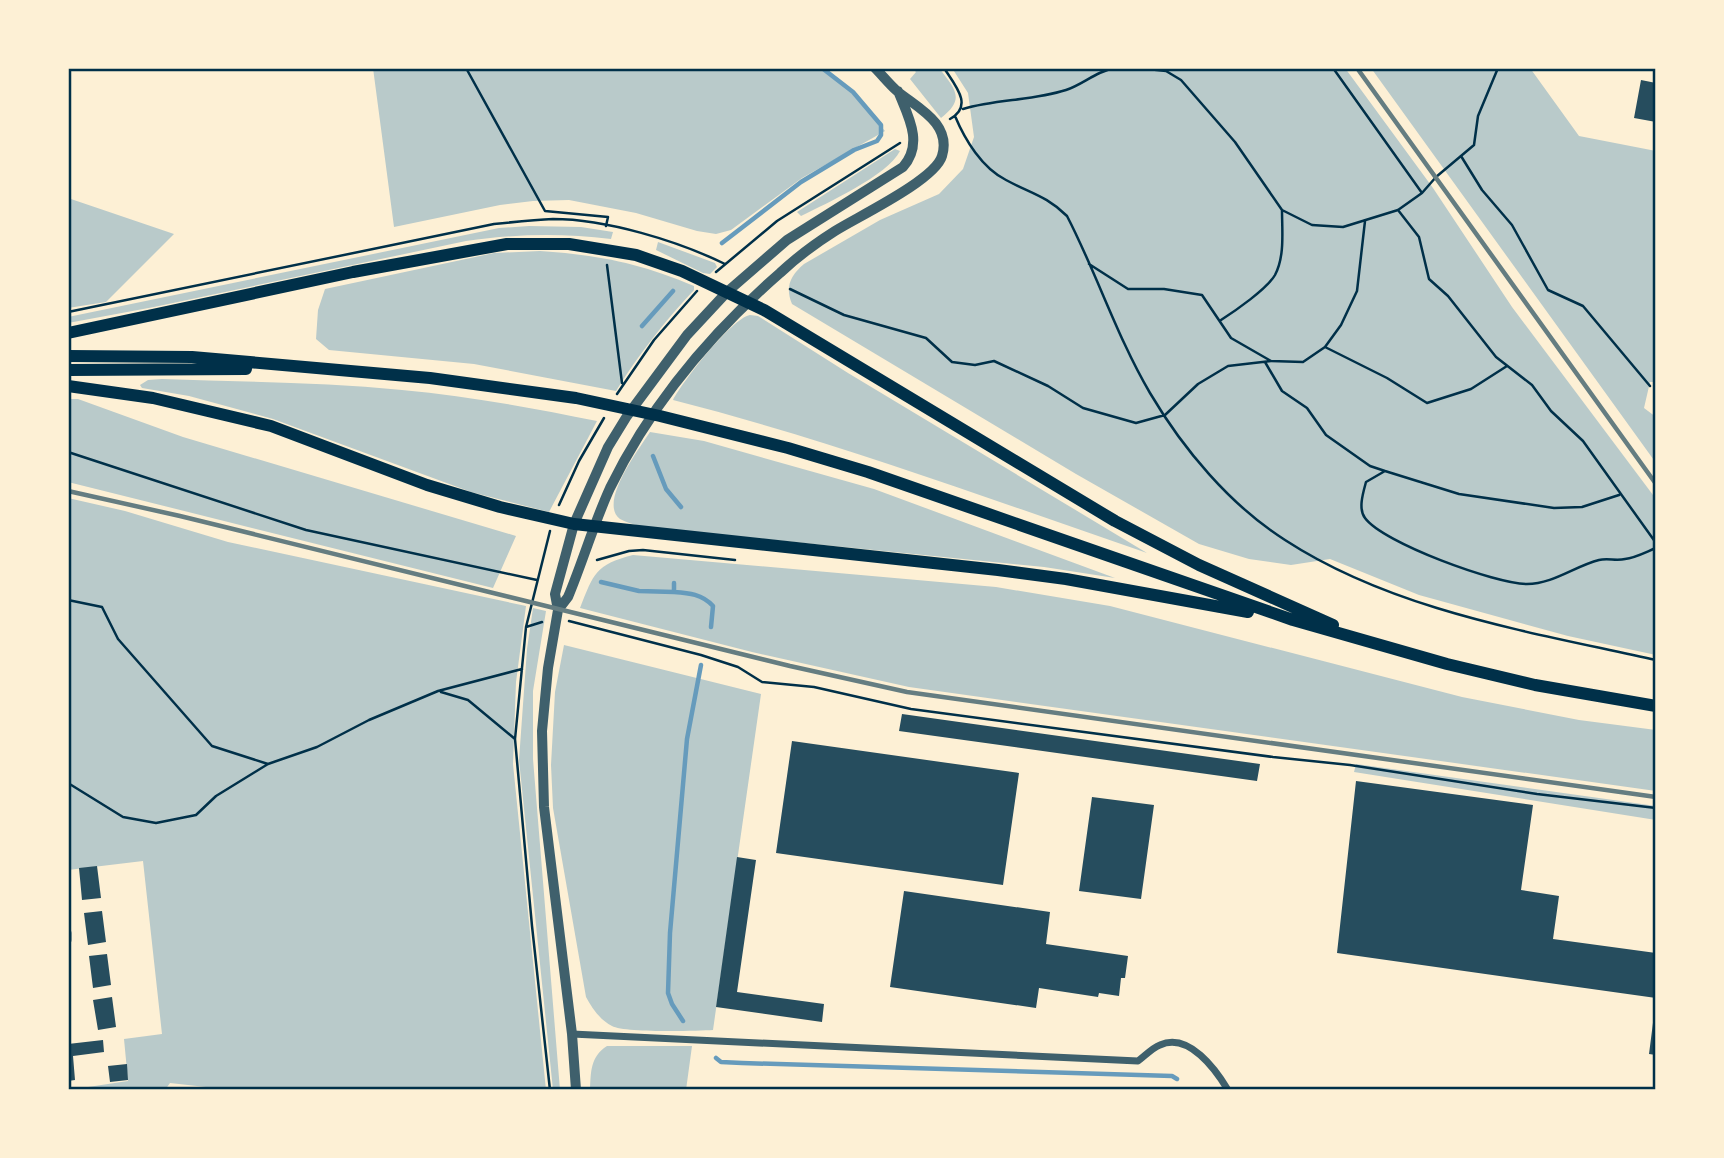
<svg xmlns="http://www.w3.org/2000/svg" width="1724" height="1158" font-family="'Space Grotesk',sans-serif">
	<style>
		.green { fill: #b9caca }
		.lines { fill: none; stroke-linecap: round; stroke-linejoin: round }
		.stream { stroke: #669bbc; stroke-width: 4.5 }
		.building { fill: #264d5e }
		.path { stroke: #003049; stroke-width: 2.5 }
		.minor { stroke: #3f606c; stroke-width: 7 }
		.tertiary { stroke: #3f606c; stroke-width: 10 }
		.secondary { stroke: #003049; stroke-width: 12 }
		.rail { stroke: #657d81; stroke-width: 4.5 }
		.neatline { fill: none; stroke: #003049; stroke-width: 2.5 }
	</style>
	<rect width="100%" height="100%" fill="#fdf0d5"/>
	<path class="green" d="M 373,68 L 819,68 L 838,78 L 885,131 L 802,178 L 731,230 L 716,234 L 697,231 L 636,213 L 569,200 L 533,201 L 500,205 L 394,227 Z
		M 912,68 L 939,68 C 955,89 966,99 941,118 L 910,79 L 916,72 Z
		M 952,68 L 1345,68 L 1433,188 L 1512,307 L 1656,499 L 1656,655 L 1568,636 L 1419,595 L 1330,559 L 1291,565 L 1249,559 L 1199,544 L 1076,474 L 792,304 C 785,287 790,276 804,264 L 880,220 L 939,194 L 963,169 L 974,137 L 968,93 Z
		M 1371,68 L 1530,68 L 1579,136 L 1656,151 L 1656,382 L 1650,382 L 1644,408 L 1656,417 L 1656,463 Z
		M 895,149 L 900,151 C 887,176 827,203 801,216 L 797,212 Z
		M 68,198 L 174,234 L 106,302 L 68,308 Z
		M 529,226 L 581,227 L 613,232 L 611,239 C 561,233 516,234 466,241 L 154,307 L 68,323 L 68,317 L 499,228 Z
		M 658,242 L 715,263 L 717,267 L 710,274 L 703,273 L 656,250 Z
		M 540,251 C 598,255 640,263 694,286 L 694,290 C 664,322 639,354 616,391 L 474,364 L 329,350 L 316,339 L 318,310 L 325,289 L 494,253 Z
		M 750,315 L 758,316 L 848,373 L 1147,553 C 990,499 834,441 673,400 C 683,381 732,318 750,315 Z
		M 162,379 C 242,382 322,382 402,390 C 468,396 533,408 597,421 L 549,512 L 471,492 L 273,419 L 189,396 L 142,388 L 140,385 L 148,380 Z
		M 68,399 L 78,399 L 183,437 L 516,536 L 493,588 L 68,482 Z
		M 650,432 L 704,441 L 874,489 L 1115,578 L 1044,567 L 663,529 C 650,527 632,526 620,519 C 598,503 639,449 650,432 Z
		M 68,498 L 125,511 L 228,542 L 526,606 L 516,682 L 513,764 L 546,1090 L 233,1090 L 170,1083 L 165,1090 L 68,1090 L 128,1081 L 124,1039 L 162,1034 L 143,861 L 68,870 Z
		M 633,555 L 996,587 L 1110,606 L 1462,697 L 1579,720 L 1656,730 L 1656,791 L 909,687 L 752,652 L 580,608 C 594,573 595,565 633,555 Z
		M 533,608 L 546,611 L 533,691 L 533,759 L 560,1090 L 553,1090 L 519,760 L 527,649 Z
		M 564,645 L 761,694 L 713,1030 C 696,1031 624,1033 612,1026 C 600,1020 592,1008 586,997 L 553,808 L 551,765 L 555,692 Z
		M 1356,764 L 1656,806 L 1656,820 L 1354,772 Z
		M 607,1046 L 692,1046 L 686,1090 L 590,1090 C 591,1072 590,1057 607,1046 Z"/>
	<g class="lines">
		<path class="stream" d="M 722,243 L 801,182 L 854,150 L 877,141 L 881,135 L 881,125 L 853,92 L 822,68
			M 642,326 L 673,291
			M 653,456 L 666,489 L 681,507
			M 601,582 L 639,591 L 674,592
			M 674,583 L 674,592 C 689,593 702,594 713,606 L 711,627
			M 683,1021 L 672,1004 L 668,993 L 670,933 L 687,739 L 701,665
			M 716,1058 L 721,1062 L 742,1063 L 1172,1076 L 1177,1079"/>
	</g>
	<path class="building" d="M 1641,80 L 1656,83 L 1656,122 L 1634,118 Z
		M 902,714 L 1260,764 L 1257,781 L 899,731 Z
		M 792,741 L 1019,773 L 1003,885 L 776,853 Z
		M 1356,781 L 1533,805 L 1521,890 L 1559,896 L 1553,939 L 1656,953 L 1656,998 L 1337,953 Z
		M 1092,797 L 1154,805 L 1141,899 L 1079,891 Z
		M 737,857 L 756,860 L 737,992 L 824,1004 L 822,1022 L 716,1007 Z
		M 97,866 L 101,898 L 82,900 L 79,868 Z
		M 904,891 L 1050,912 L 1046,944 L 1128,956 L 1125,978 L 1121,978 L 1119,996 L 1099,993 L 1098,997 L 1039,988 L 1036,1008 L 890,987 Z
		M 102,911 L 106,942 L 88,945 L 84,913 Z
		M 107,954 L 111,985 L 93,988 L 89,956 Z
		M 112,997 L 116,1027 L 98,1030 L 93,1000 Z
		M 1654,1015 L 1656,1015 L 1656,1055 L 1649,1054 Z
		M 103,1040 L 104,1052 L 73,1056 L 75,1080 L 68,1081 L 68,1044 Z
		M 127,1064 L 128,1080 L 110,1082 L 108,1066 Z"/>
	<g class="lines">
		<path class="path" d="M 466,68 L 545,211 L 608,217 L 606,226
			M 944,68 C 955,85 974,106 950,119
			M 1138,68 L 1166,71 L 1181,80 L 1235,142 L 1282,210 L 1312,225 L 1343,227 L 1398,210 L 1422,193 L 1436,177 L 1474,145 L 1478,116 L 1498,68
			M 1333,68 L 1422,193
			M 963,109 C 997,99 1031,101 1066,90 C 1084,84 1096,71 1116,68
			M 955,116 C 965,140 982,168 1006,180 C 1030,193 1047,196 1067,216 C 1097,274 1117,337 1150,393 C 1183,449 1230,505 1285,540 C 1394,611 1531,632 1656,660
			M 1461,156 L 1482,190 L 1512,225 L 1548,290 L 1583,306 L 1650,386
			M 1398,210 L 1419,237 L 1429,279 L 1448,296 L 1496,357 L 1532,385 L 1551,411 L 1583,441 L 1656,543
			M 1089,264 L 1128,289 L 1164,289 L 1202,295 L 1231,338 L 1271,361 L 1303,362 L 1325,347 L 1341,325 L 1357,291 L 1365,221
			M 607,265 L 622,383
			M 716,272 L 777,221 L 900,143
			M 790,289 L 844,315 L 926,338 L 952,362 L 975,365 L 994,361 L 1048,386 L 1083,408 L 1136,423 L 1165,415 L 1198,384 L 1228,366 L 1271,361
			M 68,312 L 494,224 C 514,222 534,220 553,219 C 606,219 678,241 725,264
			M 1221,320 C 1235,311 1267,289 1275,275 C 1285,256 1282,231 1282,210
			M 1325,347 L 1387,378 L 1427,403 L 1471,389 L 1507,366
			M 1265,362 L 1282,391 L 1307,408 L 1326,435 L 1370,466 L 1385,471
			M 617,394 L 654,340 L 697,291
			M 68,452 L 306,530 L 537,580
			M 1619,495 L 1582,507 L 1554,508 L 1459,494 L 1385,471 L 1366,482 C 1363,493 1358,509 1365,518 C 1383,543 1496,584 1527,584 C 1553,584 1575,566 1599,560 C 1607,558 1617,561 1625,559 C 1635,558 1646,552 1656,548
			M 559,505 L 579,461 L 604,418
			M 597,560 L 629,551 L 643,550 L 735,560
			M 68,600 L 102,607 L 118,639 L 212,746 L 268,764
			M 569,621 L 701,655 L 738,667 L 762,682 L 814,687 L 911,709 L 1273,757 L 1350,765 L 1537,794 L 1656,808
			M 526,627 L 542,622
			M 441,692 L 468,700 L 515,739
			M 68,783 L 123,817 L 156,823 L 196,815 L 216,796 L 268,764 L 317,747 L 369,720 L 438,691 L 522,669
			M 550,1090 L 532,926 L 515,739 L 526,627 L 550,531"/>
		<path class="minor" d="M 68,933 L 68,940
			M 572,1034 L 1138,1061 C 1145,1056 1152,1048 1160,1045 C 1189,1032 1216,1070 1228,1090"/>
		<path class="tertiary" d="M 558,610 L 568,597 C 583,561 594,523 610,488 C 651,404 710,334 780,273 C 797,257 816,243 835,231 C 859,216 935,180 942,156 C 952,123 916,107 897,91 C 889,84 882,75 875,68
			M 576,1090 L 572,1034 L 544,807 L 542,731 L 548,668 L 558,610 L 555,594 L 574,524 L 608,447 L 627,416 L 687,335 L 727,292 L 787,240 L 903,167 C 924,143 908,116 898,91"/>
		<path class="secondary" d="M 68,333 L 353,272 L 507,244 L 569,244 L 636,255 L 682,271 L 764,310 L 1115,521 L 1199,565 L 1333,625
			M 68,356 L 192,357 L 430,378 L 576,398 L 660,416 L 788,448 L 868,472 L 1293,620 L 1447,664 L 1535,685 L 1656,706
			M 68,370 L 246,369
			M 68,386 L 153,398 L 271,426 L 427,485 L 500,507 L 574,524 L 998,570 L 1066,579 L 1248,612"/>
		<path class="rail" d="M 1357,68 L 1656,484
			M 68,491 L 180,516 L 790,666 L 907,692 L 1656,797"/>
	</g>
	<rect width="1724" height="1158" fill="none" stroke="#fdf0d5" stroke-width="140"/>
	<rect x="70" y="70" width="1584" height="1018" class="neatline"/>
</svg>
